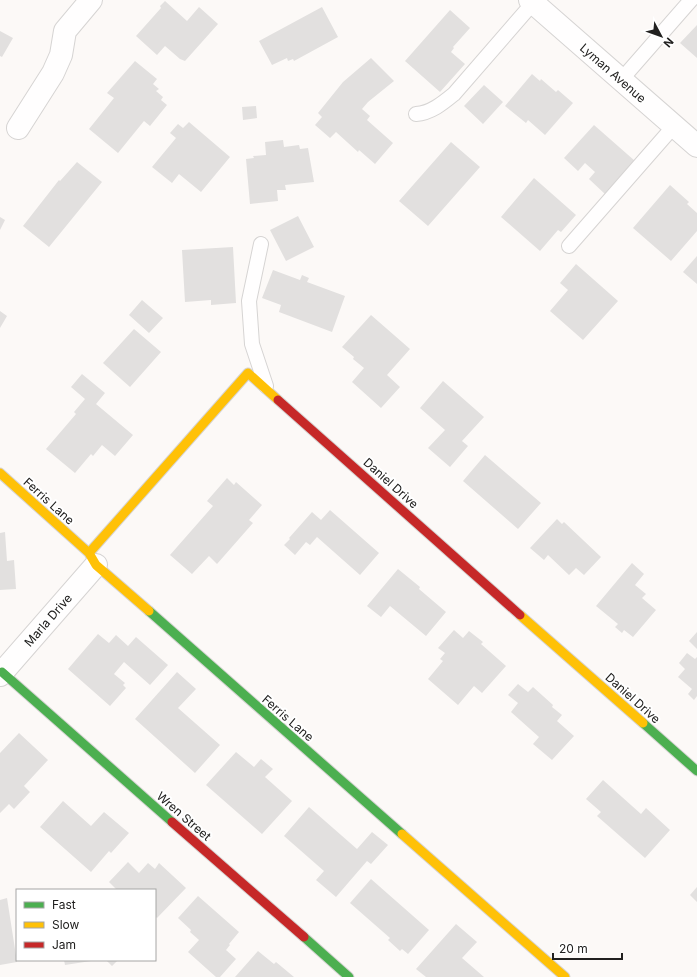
<svg xmlns="http://www.w3.org/2000/svg" width="697" height="977" font-family="Inter,sans-serif">
	<style>
		.building { fill: #e2e0df }
		.lines { fill: none; stroke-linecap: round; stroke-linejoin: round }
		.lane-casing { stroke: #d6d4d3; stroke-width: 16 }
		.street-casing { stroke: #d6d4d3; stroke-width: 24 }
		.fast-casing { stroke: #d6d4d3; stroke-width: 11 }
		.slow-casing { stroke: #d6d4d3; stroke-width: 11 }
		.jam-casing { stroke: #d6d4d3; stroke-width: 11 }
		.lane { stroke: #fffefe; stroke-width: 14 }
		.street { stroke: #fffefe; stroke-width: 22 }
		.fast { stroke: #4caf50; stroke-width: 9 }
		.slow { stroke: #ffc107; stroke-width: 9 }
		.jam { stroke: #c62828; stroke-width: 9 }
		.labels { text-anchor: middle; dominant-baseline: central; stroke-width: 4; stroke-linejoin: round; paint-order: stroke }
		.street-label { font-size: 12px; fill: #21201f; stroke: #fff }
	</style>
	<rect width="100%" height="100%" fill="#fcf9f7"/>
	<path class="building" d="M 165,1 L 187,21 L 199,7 L 218,24 L 185,61 L 180,59 L 165,46 L 157,55 L 136,36 L 161,8 L 160,6 Z
		M 322,7 L 338,37 L 294,61 L 293,59 L 288,61 L 287,58 L 272,65 L 259,41 Z
		M 450,10 L 470,28 L 453,47 L 454,48 L 451,52 L 465,64 L 440,92 L 405,61 Z
		M 697,25 L 697,58 L 680,43 Z
		M 0,31 L 13,38 L 2,57 L 0,56 Z
		M 371,58 L 394,81 L 368,102 L 362,109 L 370,116 L 367,120 L 393,143 L 375,164 L 359,150 L 358,152 L 336,132 L 330,138 L 315,125 L 322,117 L 318,113 L 343,82 Z
		M 135,61 L 157,79 L 153,84 L 159,89 L 156,91 L 163,97 L 161,100 L 167,105 L 150,126 L 144,121 L 118,153 L 89,129 L 114,98 L 107,93 Z
		M 532,74 L 540,81 L 541,79 L 556,92 L 558,90 L 573,103 L 545,135 L 528,120 L 526,123 L 505,106 Z
		M 484,85 L 503,102 L 483,124 L 464,106 Z
		M 256,106 L 257,118 L 243,120 L 242,107 Z
		M 189,122 L 230,157 L 201,192 L 179,174 L 172,183 L 152,167 L 176,138 L 170,133 L 178,124 L 183,128 Z
		M 594,125 L 635,161 L 606,195 L 589,179 L 595,172 L 585,163 L 578,171 L 564,158 Z
		M 283,140 L 284,147 L 299,145 L 300,149 L 308,148 L 314,182 L 285,185 L 286,190 L 277,190 L 278,201 L 250,204 L 246,159 L 254,158 L 253,156 L 266,155 L 265,142 Z
		M 451,142 L 480,167 L 428,226 L 399,201 Z
		M 77,162 L 102,182 L 49,247 L 23,226 L 59,180 L 60,181 Z
		M 534,178 L 576,215 L 561,232 L 558,230 L 540,251 L 501,217 Z
		M 670,185 L 689,202 L 687,204 L 697,213 L 697,231 L 671,261 L 633,228 Z
		M 298,216 L 314,247 L 286,261 L 270,230 Z
		M 0,217 L 5,220 L 0,230 Z
		M 233,247 L 236,303 L 211,305 L 211,300 L 185,302 L 182,250 Z
		M 697,256 L 697,284 L 683,272 Z
		M 576,264 L 618,301 L 583,340 L 550,311 L 568,290 L 560,283 Z
		M 273,270 L 300,280 L 302,275 L 309,278 L 307,282 L 345,296 L 332,332 L 279,312 L 281,305 L 262,298 Z
		M 142,300 L 163,318 L 149,333 L 129,315 Z
		M 0,311 L 7,316 L 0,328 Z
		M 371,315 L 410,349 L 387,375 L 400,387 L 381,408 L 352,382 L 364,368 L 353,359 L 354,357 L 342,347 Z
		M 134,329 L 161,352 L 130,387 L 103,363 Z
		M 82,374 L 105,393 L 96,404 L 133,435 L 115,456 L 102,445 L 93,456 L 91,454 L 75,473 L 46,449 L 76,414 L 74,412 L 85,399 L 71,387 Z
		M 443,381 L 484,417 L 462,441 L 468,446 L 450,467 L 428,448 L 445,430 L 420,408 Z
		M 485,455 L 541,503 L 518,529 L 463,481 Z
		M 227,478 L 234,485 L 236,482 L 262,505 L 249,520 L 253,523 L 217,564 L 209,556 L 192,574 L 170,555 L 213,506 L 207,501 Z
		M 330,510 L 379,553 L 360,575 L 317,537 L 310,545 L 306,542 L 295,555 L 284,545 L 290,539 L 289,538 L 312,512 L 321,520 Z
		M 557,519 L 562,524 L 564,522 L 601,557 L 584,575 L 576,568 L 569,575 L 548,555 L 544,560 L 530,548 Z
		M 5,532 L 7,561 L 14,560 L 16,589 L 0,590 L 0,533 Z
		M 632,563 L 644,574 L 635,585 L 646,594 L 642,598 L 656,610 L 633,637 L 624,630 L 622,633 L 615,627 L 618,624 L 596,606 Z
		M 398,569 L 420,587 L 419,589 L 446,612 L 426,636 L 390,606 L 381,617 L 367,606 Z
		M 454,630 L 463,638 L 469,631 L 483,642 L 481,644 L 506,666 L 482,693 L 474,686 L 458,705 L 428,679 L 443,661 L 440,659 L 445,653 L 438,648 Z
		M 697,632 L 697,649 L 689,641 Z
		M 98,634 L 109,643 L 116,635 L 128,646 L 136,637 L 168,665 L 150,685 L 124,662 L 114,674 L 125,683 L 123,685 L 126,688 L 110,706 L 68,669 Z
		M 687,653 L 695,659 L 697,657 L 697,696 L 694,700 L 688,694 L 692,689 L 678,677 L 685,669 L 679,663 Z
		M 177,672 L 196,689 L 178,708 L 220,745 L 195,773 L 135,719 Z
		M 518,684 L 528,692 L 533,687 L 553,705 L 552,707 L 562,715 L 557,721 L 574,736 L 552,760 L 533,744 L 539,737 L 511,712 L 518,703 L 508,695 Z
		M 19,733 L 48,760 L 24,786 L 30,792 L 14,809 L 9,804 L 0,813 L 0,753 Z
		M 236,752 L 254,767 L 261,759 L 273,769 L 265,777 L 292,801 L 262,834 L 206,785 Z
		M 603,780 L 641,814 L 646,808 L 670,830 L 645,858 L 597,816 L 601,812 L 586,799 Z
		M 63,801 L 91,826 L 104,812 L 129,833 L 111,853 L 109,851 L 91,872 L 40,827 Z
		M 309,807 L 357,849 L 372,832 L 388,845 L 371,864 L 367,861 L 336,897 L 316,880 L 324,871 L 284,836 Z
		M 128,862 L 139,873 L 148,863 L 155,869 L 159,863 L 186,888 L 157,918 L 155,916 L 155,890 L 117,890 L 109,882 Z
		M 371,879 L 429,930 L 408,954 L 402,949 L 400,951 L 388,940 L 390,938 L 350,903 Z
		M 697,887 L 697,902 L 690,895 Z
		M 198,896 L 239,932 L 229,944 L 230,945 L 226,950 L 236,959 L 220,977 L 216,977 L 188,952 L 199,940 L 190,932 L 191,930 L 178,918 Z
		M 7,898 L 17,962 L 0,965 L 0,900 Z
		M 456,924 L 477,942 L 462,958 L 484,977 L 426,977 L 416,969 Z
		M 258,951 L 274,964 L 276,962 L 294,977 L 235,977 Z
		M 64,960 L 91,960 L 91,961 L 65,965 Z
		M 106,960 L 118,960 L 112,966 Z"/>
	<g class="lines">
		<g class="lane-casing">
			<path id="lane" d="M 621,80 L 691,0
				M 416,114 C 431,113 443,103 454,94 L 533,3
				M 261,244 L 249,301 L 252,344 L 266,386
				M 569,246 L 674,126"/>
		</g>
		<g class="street-casing">
			<path id="street" d="M 530,0 L 697,146
				M 18,128 L 53,73 L 61,55 L 65,31 L 91,0
				M 0,675 L 96,565"/>
		</g>
		<g class="fast-casing">
			<path id="fast" d="M 149,611 L 402,834
				M 2,672 L 172,822
				M 643,723 L 697,771
				M 304,937 L 349,977"/>
		</g>
		<g class="slow-casing">
			<path id="slow" d="M 0,473 L 89,553 L 96,565 L 149,611
				M 89,553 L 248,373 L 278,400
				M 520,615 L 643,723
				M 402,834 L 565,977"/>
		</g>
		<g class="jam-casing">
			<path id="jam" d="M 278,400 L 520,615
				M 172,822 L 304,937"/>
		</g>
		<use href="#lane" class="lane"/>
		<use href="#street" class="street"/>
		<use href="#fast" class="fast"/>
		<use href="#slow" class="slow"/>
		<use href="#jam" class="jam"/>
	</g>
	<g class="labels">
		<g class="street-label">
			<text transform="translate(613 73) rotate(41)">Lyman Avenue</text>
			<text transform="translate(391 483) rotate(42)">Daniel Drive</text>
			<text transform="translate(49 501) rotate(42)">Ferris Lane</text>
			<text transform="translate(48 620) rotate(-49)">Marla Drive</text>
			<text transform="translate(633 698) rotate(42)">Daniel Drive</text>
			<text transform="translate(288 718) rotate(41)">Ferris Lane</text>
			<text transform="translate(184 816) rotate(41)">Wren Street</text>
		</g>
	</g>
	<rect x="16" y="889" width="140" height="72" fill="#ffffff" stroke="#a6a6a5"/>
	<rect x="24" y="902" width="20" height="6" fill="#4caf50" stroke="#a6a6a5"/>
	<text x="52" y="909" font-size="12" fill="#21201f">Fast</text>
	<rect x="24" y="922" width="20" height="6" fill="#ffc107" stroke="#a6a6a5"/>
	<text x="52" y="929" font-size="12" fill="#21201f">Slow</text>
	<rect x="24" y="942" width="20" height="6" fill="#c62828" stroke="#a6a6a5"/>
	<text x="52" y="949" font-size="12" fill="#21201f">Jam</text>
	<g transform="translate(661 36) rotate(131)" stroke="#ffffff" stroke-width="3" paint-order="stroke">
	<path d="M0-3L7 15L0 10L-7 15Z" fill="#21201f"/>
	<text y="-6" font-size="11" font-weight="bold" text-anchor="middle" fill="#21201f">N</text>
	</g>
	<path d="M553 953v6h69v-6" fill="none" stroke="#21201f" stroke-width="2"/>
	<text x="559" y="953" font-size="12" fill="#21201f" stroke="#ffffff" stroke-width="3" paint-order="stroke">20 m</text>
</svg>
